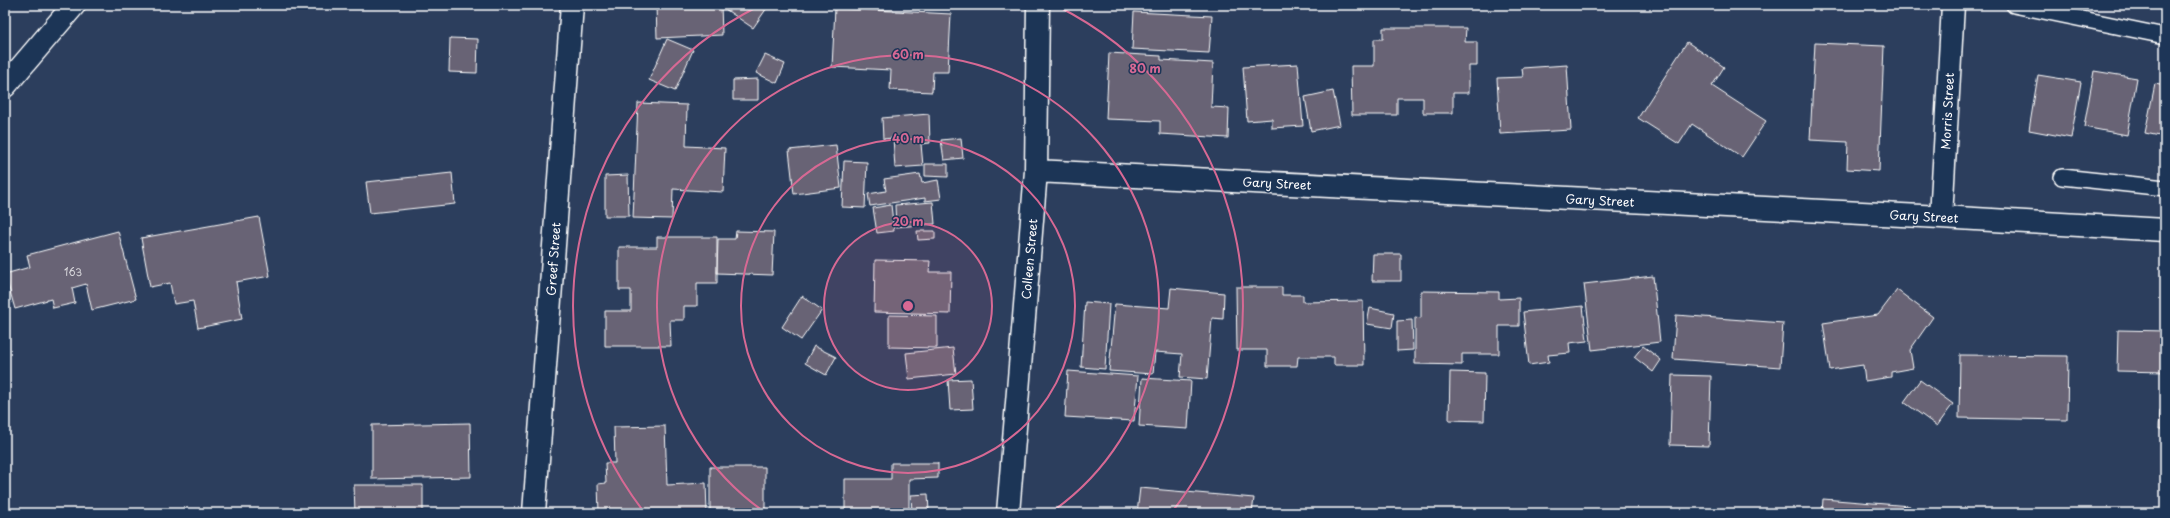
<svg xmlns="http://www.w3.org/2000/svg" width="2170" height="518" font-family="'Playpen Sans',sans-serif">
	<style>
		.building { fill: #686375; stroke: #fff }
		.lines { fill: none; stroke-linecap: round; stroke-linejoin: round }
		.lane-casing { stroke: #fff; stroke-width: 18 }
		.street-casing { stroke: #fff; stroke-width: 25 }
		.secondary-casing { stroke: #fff; stroke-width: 25 }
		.lane { stroke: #1d3557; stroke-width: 15 }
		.street { stroke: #1d3557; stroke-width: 22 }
		.secondary { stroke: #1d3557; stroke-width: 22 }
		.ring { fill: none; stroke: #d76994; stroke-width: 2 }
		.labels { text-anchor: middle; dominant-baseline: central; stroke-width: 3; stroke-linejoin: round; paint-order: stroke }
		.number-label { font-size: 10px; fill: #d9d8dc }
		.street-label { font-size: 12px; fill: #fff; stroke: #1d3557 }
		.centre { fill: #d76994; stroke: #1d3557; stroke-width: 2 }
		.ring-label { font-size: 12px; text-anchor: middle; font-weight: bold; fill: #d76994; stroke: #1d3557; stroke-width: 3; stroke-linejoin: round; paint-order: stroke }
	</style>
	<rect width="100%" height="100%" fill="#2c3e5d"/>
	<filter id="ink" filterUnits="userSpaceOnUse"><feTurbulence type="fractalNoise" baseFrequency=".025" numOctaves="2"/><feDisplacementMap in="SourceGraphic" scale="8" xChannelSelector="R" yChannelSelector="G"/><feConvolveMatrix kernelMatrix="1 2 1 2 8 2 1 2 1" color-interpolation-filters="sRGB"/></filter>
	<g filter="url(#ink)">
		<path class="building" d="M 656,5 L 721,5 L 722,35 L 657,38 Z
			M 727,5 L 769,5 L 753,28 L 725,9 Z
			M 1360,5 L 1382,5 L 1361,9 Z
			M 835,8 L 951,14 L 948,72 L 933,72 L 932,92 L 890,90 L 891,70 L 832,67 Z
			M 1134,12 L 1212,16 L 1209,53 L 1132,49 Z
			M 1383,28 L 1466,28 L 1465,42 L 1477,42 L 1477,66 L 1469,66 L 1469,93 L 1453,93 L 1453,113 L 1423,113 L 1423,98 L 1397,98 L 1397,115 L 1352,115 L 1351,66 L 1374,66 L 1374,39 L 1383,39 Z
			M 450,38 L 478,39 L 477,73 L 449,72 Z
			M 667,39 L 693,50 L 675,91 L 649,80 Z
			M 1687,42 L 1724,67 L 1712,86 L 1766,121 L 1742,157 L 1692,124 L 1679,144 L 1638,118 Z
			M 1815,43 L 1884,46 L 1879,171 L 1847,169 L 1848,142 L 1810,140 Z
			M 1109,53 L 1161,56 L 1161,60 L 1213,63 L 1211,107 L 1229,108 L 1228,138 L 1160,134 L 1160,121 L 1106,119 Z
			M 765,55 L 785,64 L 777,83 L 756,73 Z
			M 1298,64 L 1303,126 L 1272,128 L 1272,119 L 1247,121 L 1243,67 Z
			M 1567,65 L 1571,130 L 1500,134 L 1497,78 L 1523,77 L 1522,68 Z
			M 2094,71 L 2137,78 L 2127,135 L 2084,127 Z
			M 2038,75 L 2081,82 L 2071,138 L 2029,130 Z
			M 758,79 L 758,100 L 733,100 L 733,80 Z
			M 2155,84 L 2165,86 L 2165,137 L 2145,133 Z
			M 1333,91 L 1340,125 L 1311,131 L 1305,97 Z
			M 638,103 L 687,105 L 686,146 L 725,148 L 723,192 L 673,189 L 672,219 L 633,218 Z
			M 929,114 L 930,143 L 921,144 L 923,166 L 895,168 L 893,138 L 883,139 L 882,118 Z
			M 961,138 L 963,158 L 944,160 L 941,140 Z
			M 836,145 L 841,188 L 794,194 L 789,150 Z
			M 844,161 L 867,162 L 865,208 L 842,207 Z
			M 925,164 L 948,164 L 948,177 L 925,176 Z
			M 452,173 L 455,204 L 370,213 L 366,182 Z
			M 920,174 L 922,183 L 938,180 L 941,199 L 925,201 L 925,198 L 870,206 L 868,194 L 886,191 L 884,179 Z
			M 628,175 L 629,216 L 605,216 L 605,176 Z
			M 933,202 L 935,224 L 896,227 L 895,205 Z
			M 891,205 L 894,231 L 877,233 L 873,208 Z
			M 259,217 L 270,276 L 236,282 L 242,319 L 198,328 L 193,301 L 174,304 L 170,283 L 150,287 L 141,238 Z
			M 118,231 L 136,299 L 92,310 L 86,284 L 72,288 L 75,303 L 53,308 L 51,299 L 15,309 L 5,274 L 30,267 L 27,255 Z
			M 736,231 L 774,232 L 772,275 L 717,273 L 718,239 L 735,239 Z
			M 917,231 L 935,231 L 935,239 L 918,240 Z
			M 657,237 L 717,237 L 717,283 L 697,283 L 697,306 L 684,306 L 684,320 L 670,320 L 671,346 L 605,346 L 605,311 L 631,311 L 631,290 L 619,290 L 619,247 L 657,247 Z
			M 1373,254 L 1401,254 L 1401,281 L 1372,281 Z
			M 875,260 L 930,261 L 929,272 L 951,272 L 950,314 L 874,312 Z
			M 1653,276 L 1660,342 L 1592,350 L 1584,284 Z
			M 1236,287 L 1282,287 L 1282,295 L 1303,295 L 1303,302 L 1363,301 L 1364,365 L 1334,365 L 1334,357 L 1298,357 L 1297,366 L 1267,366 L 1267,350 L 1237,350 Z
			M 1171,288 L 1224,293 L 1223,319 L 1212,318 L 1207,379 L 1180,377 L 1182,354 L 1155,352 L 1153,374 L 1109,371 L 1115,304 L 1169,308 Z
			M 1897,290 L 1933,317 L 1910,350 L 1913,368 L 1891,372 L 1891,377 L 1865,381 L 1863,365 L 1830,370 L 1823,323 L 1878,315 Z
			M 1421,291 L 1499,292 L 1499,299 L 1519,298 L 1519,326 L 1499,326 L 1499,354 L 1462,354 L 1462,365 L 1415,364 L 1415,317 L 1421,318 Z
			M 802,296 L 822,310 L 801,340 L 782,327 Z
			M 1085,302 L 1109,304 L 1105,369 L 1081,367 Z
			M 1583,306 L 1587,341 L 1569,343 L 1570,353 L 1548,355 L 1549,362 L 1529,365 L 1523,312 Z
			M 1370,308 L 1394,313 L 1392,328 L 1367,324 Z
			M 889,315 L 937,316 L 937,348 L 889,347 Z
			M 1676,315 L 1783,323 L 1780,367 L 1673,359 Z
			M 1412,320 L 1413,350 L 1397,351 L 1397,321 Z
			M 2118,330 L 2165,331 L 2165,372 L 2117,371 Z
			M 814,346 L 836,357 L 826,375 L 805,363 Z
			M 1643,346 L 1661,360 L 1653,372 L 1634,357 Z
			M 953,348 L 956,374 L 909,379 L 906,353 Z
			M 1960,355 L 2068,356 L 2067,420 L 1959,418 Z
			M 1068,371 L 1138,376 L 1134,421 L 1065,417 Z
			M 1450,372 L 1485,373 L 1484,421 L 1449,420 Z
			M 1672,375 L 1711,376 L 1709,446 L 1670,445 Z
			M 1142,378 L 1191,381 L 1188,429 L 1139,426 Z
			M 971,379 L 973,409 L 950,410 L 948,380 Z
			M 1920,380 L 1953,404 L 1937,426 L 1904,402 Z
			M 2160,410 L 2165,410 L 2165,429 L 2159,429 Z
			M 470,423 L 471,477 L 372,479 L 372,425 Z
			M 665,426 L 667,485 L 706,483 L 707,513 L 599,513 L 598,484 L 606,483 L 605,463 L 615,463 L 614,427 Z
			M 891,463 L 938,463 L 938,478 L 909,479 L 909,513 L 845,513 L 845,479 L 891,479 Z
			M 710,467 L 765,467 L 765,513 L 710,513 Z
			M 354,485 L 423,485 L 423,513 L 355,513 Z
			M 1140,488 L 1254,498 L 1252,513 L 1137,513 Z
			M 928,494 L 929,512 L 912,513 L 911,495 Z
			M 1823,499 L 1910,506 L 1909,513 L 1822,513 Z"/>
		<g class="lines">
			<g class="lane-casing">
				<path id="lane" d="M 2014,5 L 2165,36
					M 2062,177 L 2165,188"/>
			</g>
			<g class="street-casing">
				<path id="street" d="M 1036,171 L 1941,217 L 2165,230
					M 1941,217 L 1953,5
					M 534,513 L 572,5
					M 1008,513 L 1036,171 L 1038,5"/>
			</g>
			<g class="secondary-casing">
				<path id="secondary" d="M 5,86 L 74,5"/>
			</g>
			<use href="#lane" class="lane"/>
			<use href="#street" class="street"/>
			<use href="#secondary" class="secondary"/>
		</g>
	</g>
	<circle cx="908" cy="306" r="84" fill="#d76994" fill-opacity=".12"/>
	<g class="ring">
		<circle cx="908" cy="306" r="84"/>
		<circle cx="908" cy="306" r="167"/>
		<path d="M766 513A251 251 0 1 1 1050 513"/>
		<path d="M644 512A335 335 0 0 1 759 6M1057 6A335 335 0 0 1 1172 512"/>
	</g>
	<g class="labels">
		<g class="number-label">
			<text x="73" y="271">163</text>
		</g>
		<g class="street-label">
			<text transform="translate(1947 111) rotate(-87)">Morris Street</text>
			<text transform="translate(1277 183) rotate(3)">Gary Street</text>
			<text transform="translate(1600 200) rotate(3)">Gary Street</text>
			<text transform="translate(1924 216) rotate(3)">Gary Street</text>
			<text transform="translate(553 259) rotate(-86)">Greef Street</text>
			<text transform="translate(1029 259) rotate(-85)">Colleen Street</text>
		</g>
	</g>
	<circle cx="908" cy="306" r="6" class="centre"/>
	<g class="ring-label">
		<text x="908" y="59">60 m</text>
		<text x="1145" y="73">80 m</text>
		<text x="908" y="143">40 m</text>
		<text x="908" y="226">20 m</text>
	</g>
	<rect width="2170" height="518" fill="none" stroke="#1d3557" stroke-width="20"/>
	<rect x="10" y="10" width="2150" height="498" fill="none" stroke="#fff" stroke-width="1.5" filter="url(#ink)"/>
</svg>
